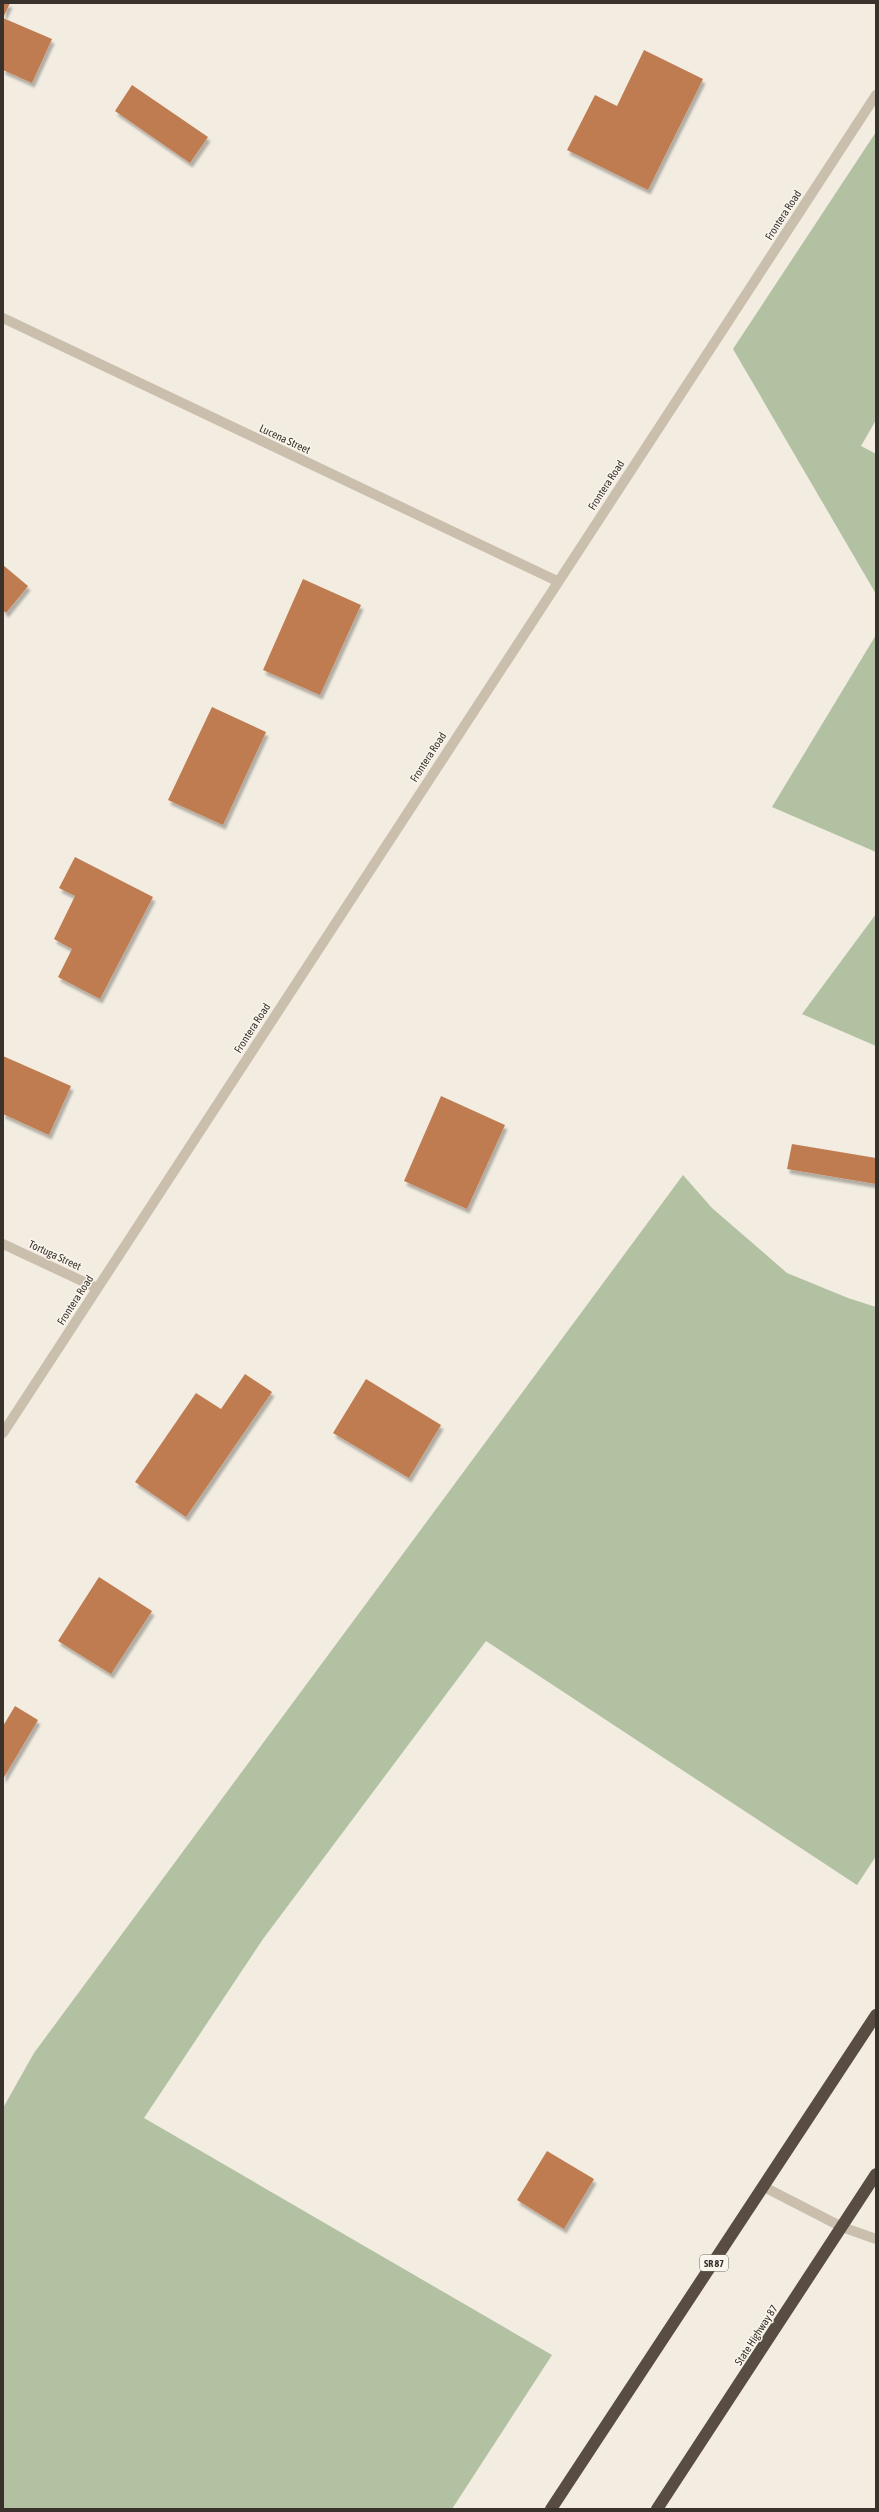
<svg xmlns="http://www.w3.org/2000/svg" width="879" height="2512" font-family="'Asap Condensed',sans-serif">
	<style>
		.green { fill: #b1c1a1 }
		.building { fill: #c07c51; filter: url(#shadow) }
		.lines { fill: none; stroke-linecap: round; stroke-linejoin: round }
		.minor { stroke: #cabead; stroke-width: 10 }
		.highway { stroke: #594d43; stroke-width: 12 }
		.labels { text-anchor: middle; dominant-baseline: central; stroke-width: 3; stroke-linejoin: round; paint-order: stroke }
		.shield { fill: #faf6ed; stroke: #736c65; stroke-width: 1 }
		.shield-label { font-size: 10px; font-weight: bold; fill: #39312b }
		.street-label { font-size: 11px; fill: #39312b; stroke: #faf6ed }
	</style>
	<defs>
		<filter id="shadow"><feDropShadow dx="2.5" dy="4.5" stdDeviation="1" flood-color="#0004"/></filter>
	</defs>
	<rect width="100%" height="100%" fill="#f2ece1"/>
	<path class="green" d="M 876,132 L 876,420 L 861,446 L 876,454 L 876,594 L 733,349 Z
		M 876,635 L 876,852 L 772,807 Z
		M 876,914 L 876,1046 L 802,1014 Z
		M 683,1175 L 712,1208 L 787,1273 L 848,1298 L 876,1307 L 876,1856 L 857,1885 L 486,1641 L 263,1939 L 144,2118 L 552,2355 L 452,2509 L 3,2509 L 3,2108 L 34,2053 Z"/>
	<path class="building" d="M 3,3 L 10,3 L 3,18 L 52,39 L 32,83 L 3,70 Z
		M 644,50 L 703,79 L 648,190 L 567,150 L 595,95 L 617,106 Z
		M 132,85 L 208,137 L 190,163 L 115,111 Z
		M 3,565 L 28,586 L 6,613 L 3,610 Z
		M 303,579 L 361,605 L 320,695 L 263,670 Z
		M 212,707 L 266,732 L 223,825 L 168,800 Z
		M 75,857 L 153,897 L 100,999 L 58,977 L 72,949 L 54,939 L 75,896 L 59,888 Z
		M 3,1056 L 71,1086 L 49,1135 L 3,1114 Z
		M 441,1096 L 505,1125 L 467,1209 L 404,1181 Z
		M 792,1144 L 876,1158 L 876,1184 L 787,1169 Z
		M 245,1374 L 272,1392 L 186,1517 L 135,1482 L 196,1393 L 221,1409 Z
		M 366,1379 L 441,1425 L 409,1478 L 333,1433 Z
		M 99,1577 L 152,1611 L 111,1674 L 58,1641 Z
		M 15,1706 L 38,1720 L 3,1779 L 3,1726 Z
		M 547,2151 L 594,2179 L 564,2229 L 517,2200 Z"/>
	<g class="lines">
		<path class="minor" d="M 3,318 L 557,581
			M 3,1244 L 97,1288
			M 3,1433 L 876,95
			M 764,2187 L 842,2227 L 876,2239"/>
		<path class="highway" d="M 551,2509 L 876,2015
			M 657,2509 L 876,2174"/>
	</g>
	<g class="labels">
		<rect class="shield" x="700" y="2255" width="28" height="16" rx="3"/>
		<g class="shield-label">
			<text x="714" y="2263">SR 87</text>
		</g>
		<g class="street-label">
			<text transform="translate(783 215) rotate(-57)">Frontera Road</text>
			<text transform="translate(285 439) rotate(25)">Lucena Street</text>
			<text transform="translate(606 485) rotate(-57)">Frontera Road</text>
			<text transform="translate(428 757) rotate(-57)">Frontera Road</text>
			<text transform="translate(252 1028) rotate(-57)">Frontera Road</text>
			<text transform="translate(55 1255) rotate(25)">Tortuga Street</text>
			<text transform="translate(75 1300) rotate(-57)">Frontera Road</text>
			<text transform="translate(756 2335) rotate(-57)">State Highway 87</text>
		</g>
	</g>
	<rect width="879" height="2512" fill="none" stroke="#39312b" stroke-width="8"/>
</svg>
